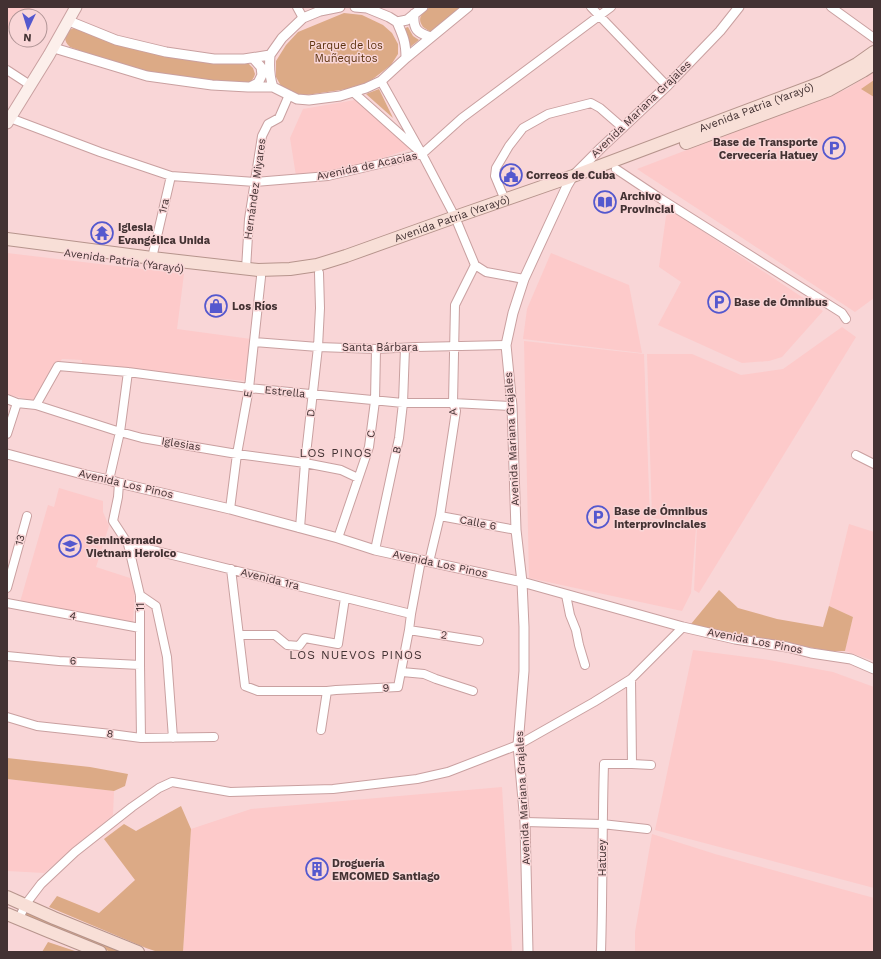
<svg xmlns="http://www.w3.org/2000/svg" width="881" height="959" font-family="'Work Sans',sans-serif">
	<style>
		.built { fill: #fdcaca }
		.green { fill: #dcaa86 }
		.lines { fill: none; stroke-linecap: round; stroke-linejoin: round }
		.minor-casing { stroke: #c9a0a0; stroke-width: 10 }
		.tertiary-casing { stroke: #c9a0a0; stroke-width: 11 }
		.secondary-casing { stroke: #c9a0a0; stroke-width: 13 }
		.primary-casing { stroke: #b6948c; stroke-width: 14 }
		.minor { stroke: #fff; stroke-width: 8 }
		.tertiary { stroke: #fff; stroke-width: 9 }
		.secondary { stroke: #fcefeb; stroke-width: 11 }
		.primary { stroke: #f8dfd7; stroke-width: 12 }
		.labels { text-anchor: middle; dominant-baseline: central; stroke-width: 3; stroke-linejoin: round; paint-order: stroke }
		.park-label { font-size: 11px; fill: #5c320d; stroke: #f9d6d7 }
		.street-label { font-size: 11px; fill: #433233; stroke: #f9d6d7 }
		.poi-label { font-size: 11px; font-weight: bold; fill: #433233; stroke: #f9d6d7; text-anchor: start }
		.neighbourhood-label { font-size: 12px; letter-spacing: 1px; fill: #433233; stroke: #f9d6d7 }
	</style>
	<rect width="100%" height="100%" fill="#f9d6d7"/>
	<path class="built" d="M 7,7 L 33,7 L 29,16 L 16,16 L 16,32 L 7,28 Z
		M 874,71 L 874,298 L 855,312 L 637,169 L 847,89 Z
		M 355,100 L 412,148 L 377,160 L 350,168 L 329,172 L 296,176 L 290,138 L 303,109 Z
		M 672,211 L 823,311 L 782,357 L 769,361 L 742,363 L 658,325 L 681,282 L 659,267 L 666,216 Z
		M 7,253 L 184,274 L 177,329 L 251,339 L 245,381 L 82,364 L 82,360 L 62,359 L 54,369 L 33,401 L 7,394 Z
		M 551,253 L 629,285 L 642,353 L 523,339 L 527,309 Z
		M 842,327 L 856,337 L 699,593 L 694,590 L 697,526 L 652,518 L 647,354 L 692,354 L 741,375 L 783,369 Z
		M 524,341 L 644,354 L 650,519 L 696,528 L 691,593 L 682,611 L 529,578 Z
		M 59,488 L 103,501 L 103,512 L 109,526 L 96,567 L 130,578 L 135,590 L 133,624 L 20,602 L 48,505 L 54,507 Z
		M 849,524 L 874,532 L 874,661 L 845,651 L 853,617 L 829,606 Z
		M 693,650 L 769,660 L 833,672 L 874,687 L 874,888 L 655,830 Z
		M 7,779 L 114,791 L 113,815 L 44,873 L 7,871 Z
		M 502,787 L 512,952 L 183,952 L 191,829 L 251,809 Z
		M 652,834 L 715,854 L 874,898 L 874,952 L 635,952 L 635,932 Z"/>
	<path class="green" d="M 430,7 L 463,7 L 433,31 L 429,31 L 423,27 C 416,17 423,13 430,7 Z
		M 344,13 L 362,15 L 383,25 L 392,33 L 398,44 L 398,54 L 391,65 L 369,82 L 354,88 L 300,96 L 281,86 L 276,77 L 276,61 L 286,45 L 298,32 Z
		M 408,27 L 413,36 L 419,40 L 410,47 L 405,28 Z
		M 74,28 L 215,62 L 248,63 L 253,68 L 255,74 L 254,77 L 250,83 L 212,82 L 156,75 L 111,62 L 70,47 C 62,40 64,31 74,28 Z
		M 874,80 L 874,97 L 861,89 Z
		M 379,89 L 393,118 L 366,94 Z
		M 719,590 L 738,608 L 777,619 L 823,627 L 829,606 L 853,617 L 845,651 L 830,651 L 739,635 L 691,624 Z
		M 7,758 L 90,767 L 128,774 L 125,786 L 114,791 L 7,779 Z
		M 181,806 L 191,829 L 183,952 L 158,952 L 146,948 L 49,907 L 57,896 L 99,913 L 135,880 L 104,839 L 124,824 L 136,831 Z
		M 26,910 L 119,949 L 118,952 L 111,952 L 23,917 Z
		M 48,942 L 78,952 L 42,952 Z"/>
	<g class="lines">
		<g class="minor-casing">
			<path id="minor" d="M 297,7 L 303,18
				M 591,7 L 667,86
				M 831,7 L 874,38
				M 7,70 L 30,85
				M 381,81 L 422,154 L 455,217 L 475,265 L 486,272 L 524,279
				M 353,92 L 418,150
				M 10,118 L 100,152 L 171,176 L 255,182 L 328,176 L 422,154 L 462,118 L 611,7
				M 616,169 L 661,199 L 842,313 L 846,319
				M 505,200 L 495,176 L 496,168 L 509,146 L 523,128 L 548,114 L 591,103 L 600,108 L 623,128
				M 152,258 L 171,176
				M 246,269 L 249,219 L 262,136 L 268,124 L 279,118 L 289,95
				M 254,342 L 318,347 L 376,349 L 416,347 L 506,345
				M 7,399 L 17,403 L 36,405 L 120,432 L 142,438 L 237,454 L 305,463 L 341,470 L 358,478
				M 36,405 L 58,366 L 128,372 L 249,388 L 403,403 L 453,403 L 512,406
				M 7,434 L 17,403
				M 856,455 L 874,464
				M 109,480 L 120,432 L 128,372
				M 119,483 L 118,497 L 113,521 L 128,544 L 140,595 L 140,665 L 141,738
				M 230,509 L 237,454 L 249,388 L 261,277
				M 440,516 L 516,530
				M 300,528 L 305,463 L 318,347 L 320,308 L 319,273
				M 338,538 L 369,447 L 375,401 L 376,349
				M 128,544 L 411,614
				M 375,550 L 399,438 L 403,403 L 405,348
				M 429,562 L 440,516 L 456,411 L 453,403 L 455,305 L 475,265
				M 231,569 L 245,686 L 258,691 L 327,691 L 336,690 L 398,687 L 409,630 L 411,614 L 421,560
				M 7,588 L 27,516
				M 140,595 L 156,606 L 167,657 L 173,738
				M 566,595 L 570,615 L 576,630 L 579,645 L 585,665
				M 7,603 L 140,628
				M 409,630 L 479,641
				M 239,635 L 275,635 L 287,645 L 299,646 L 305,638 L 338,644 L 345,598
				M 7,656 L 59,661 L 140,665
				M 402,672 L 424,674 L 436,679 L 473,691
				M 631,679 L 632,764
				M 7,717 L 37,726 L 111,734 L 141,738 L 214,737
				M 321,730 L 327,691
				M 525,822 L 602,824 L 647,829
				M 19,919 L 25,905 L 41,884 L 75,852 L 132,807 L 159,788 L 172,782 L 230,792 L 333,789 L 417,779 L 448,772 L 518,745 L 594,702 L 631,679 L 683,627
				M 601,952 C 603,889 602,827 604,764 L 632,764 L 651,765"/>
		</g>
		<g class="tertiary-casing">
			<path id="tertiary" d="M 355,7 L 367,8 L 389,17 L 397,22 L 407,20 L 423,7
				M 414,14 C 413,29 417,33 431,37
				M 69,21 L 116,40 L 166,52 L 214,59 L 244,59 L 270,55 L 282,38 L 303,18 L 320,11 L 340,7
				M 397,22 C 403,36 406,42 406,58
				M 54,48 L 147,76 L 212,85 L 248,87 L 273,87 L 297,99 L 309,100 L 340,96 L 366,88 L 381,81 L 406,58 L 468,7
				M 270,55 C 269,67 269,76 273,87
				M 250,87 L 258,83 L 262,75 L 261,67 L 253,58
				M 7,454 L 86,475 L 109,480 L 119,483 L 230,509 L 338,538 L 375,550 L 522,582 L 683,627 L 735,639 L 787,647 L 811,653 L 851,659 L 874,669
				M 528,952 L 525,822 L 518,745 L 524,671 L 524,627 L 522,582 L 516,530 L 512,406 L 506,345 L 513,313 L 524,279 L 567,186 L 573,176 L 601,148 L 667,86 L 720,31 L 739,7"/>
		</g>
		<g class="secondary-casing">
			<path id="secondary" d="M 7,123 L 49,55 L 76,7"/>
		</g>
		<g class="primary-casing">
			<g id="primary">
				<path d="M 686,143 L 829,90 L 863,71 L 874,64"/>
				<path id="s1" d="M 7,239 L 152,258 L 258,270 L 290,269 L 317,265 L 346,256 L 455,217 L 573,176 L 823,82 L 857,64 L 874,52"/>
				<path d="M 7,897 L 54,918 L 138,952"/>
				<path d="M 7,914 L 48,931 L 100,952"/>
			</g>
		</g>
		<use href="#minor" class="minor"/>
		<use href="#tertiary" class="tertiary"/>
		<use href="#secondary" class="secondary"/>
		<use href="#primary" class="primary"/>
	</g>
	<defs>
		<g id="parking-ring" transform="scale(1.15)"><circle r="9.5" fill="#f9d6d7" stroke="#5458ce" stroke-width="1.5"/><path d="M-3.5-5.5H1a3.5 3.5 0 0 1 0 7H-1V5.5H-3.5ZM-1-3.4V-.6H.8a1.4 1.4 0 0 0 0-2.8Z" fill="#5458ce"/></g>
		<g id="civic-ring" transform="scale(1.15)"><circle r="9.5" fill="#f9d6d7" stroke="#5458ce" stroke-width="1.5"/><path d="M-.6-6.5H3V-4.5H.6V-3L4-1V1h2V6H-6V1h2V-1L-.6-3ZM-1.2 2.5V6h2.4V2.5Z" fill="#5458ce"/></g>
		<g id="library-ring" transform="scale(1.15)"><circle r="9.5" fill="#f9d6d7" stroke="#5458ce" stroke-width="1.5"/><path d="M-6-4Q-3-5.5-.7-3.5V5Q-3 3-6 4ZM6-4Q3-5.5 .7-3.5V5Q3 3 6 4Z" fill="#5458ce"/></g>
		<g id="temple-ring" transform="scale(1.15)"><circle r="9.5" fill="#f9d6d7" stroke="#5458ce" stroke-width="1.5"/><path d="M0-6L5-2H3V0L6.5 2.5H4V6H1.5V3h-3V6H-4V2.5H-6.5L-3 0V-2H-5Z" fill="#5458ce"/></g>
		<g id="shop-ring" transform="scale(1.15)"><circle r="9.5" fill="#f9d6d7" stroke="#5458ce" stroke-width="1.5"/><path d="M-5-2.5h2.3a2.7 3.5 0 0 1 5.4 0H5L5.5 6h-11ZM-1.5-2.5h3a1.5 2.3 0 0 0-3 0Z" fill="#5458ce"/></g>
		<g id="school-ring" transform="scale(1.15)"><circle r="9.5" fill="#f9d6d7" stroke="#5458ce" stroke-width="1.5"/><path d="M0-5L7-2L0 1L-7-2ZM-4 1L0 2.5L4 1V4Q0 6-4 4Z" fill="#5458ce"/></g>
		<g id="building-ring" transform="scale(1.15)"><circle r="9.5" fill="#f9d6d7" stroke="#5458ce" stroke-width="1.5"/><path d="M-4-6H4V6H1V3H-1V6H-4ZM-2.5-4.3h1.7v1.8h-1.7ZM.8-4.3h1.7v1.8H.8ZM-2.5-1h1.7V.8h-1.7ZM.8-1h1.7V.8H.8Z" fill="#5458ce"/></g>
	</defs>
	<g fill-rule="evenodd">
		<use href="#parking-ring" x="834" y="148"/>
		<use href="#civic-ring" x="511" y="175"/>
		<use href="#library-ring" x="605" y="202"/>
		<use href="#temple-ring" x="102" y="233"/>
		<use href="#parking-ring" x="719" y="302"/>
		<use href="#shop-ring" x="216" y="306"/>
		<use href="#parking-ring" x="598" y="517"/>
		<use href="#school-ring" x="70" y="546"/>
		<use href="#building-ring" x="317" y="869"/>
	</g>
	<g class="labels">
		<g class="park-label">
			<text x="346" y="45">Parque de los<tspan x="346" dy="13">Muñequitos</tspan></text>
		</g>
		<g class="street-label">
			<text stroke="none"><textPath href="#s1" startOffset="779">Avenida Patria (Yarayó)</textPath></text>
			<text transform="translate(641 109) rotate(-44)">Avenida Mariana Grajales</text>
			<text transform="translate(367 166) rotate(-12)">Avenida de Acacias</text>
			<text transform="translate(255 189) rotate(-82)">Hernández Miyares</text>
			<text transform="translate(164 206) rotate(-77)">1ra</text>
			<text stroke="none"><textPath href="#s1" startOffset="455">Avenida Patria (Yarayó)</textPath></text>
			<text transform="translate(124 261) rotate(8)">Avenida Patria (Yarayó)</text>
			<text x="380" y="347">Santa Bárbara</text>
			<text transform="translate(285 392) rotate(6)">Estrella</text>
			<text transform="translate(248 394) rotate(-80)">E</text>
			<text transform="translate(453 412) rotate(-95)">A</text>
			<text transform="translate(311 413) rotate(-83)">D</text>
			<text transform="translate(371 434) rotate(-82)">C</text>
			<text transform="translate(512 439) rotate(-93)">Avenida Mariana Grajales</text>
			<text transform="translate(181 444) rotate(9)">Iglesias</text>
			<text transform="translate(397 450) rotate(-78)">B</text>
			<text transform="translate(126 484) rotate(13)">Avenida Los Pinos</text>
			<text transform="translate(478 523) rotate(11)">Calle 6</text>
			<text transform="translate(20 540) rotate(-74)">13</text>
			<text transform="translate(440 564) rotate(12)">Avenida Los Pinos</text>
			<text transform="translate(270 579) rotate(14)">Avenida 1ra</text>
			<text transform="translate(140 607) rotate(-90)">11</text>
			<text transform="translate(73 616) rotate(11)">4</text>
			<text transform="translate(444 635) rotate(9)">2</text>
			<text transform="translate(755 641) rotate(11)">Avenida Los Pinos</text>
			<text transform="translate(73 661) rotate(3)">6</text>
			<text transform="translate(386 688) rotate(-3)">9</text>
			<text transform="translate(110 734) rotate(7)">8</text>
			<text transform="translate(523 798) rotate(-93)">Avenida Mariana Grajales</text>
			<text transform="translate(602 858) rotate(-90)">Hatuey</text>
		</g>
		<g class="poi-label">
			<text x="818" y="142" text-anchor="end">Base de Transporte<tspan x="818" dy="13">Cervecería Hatuey</tspan></text>
			<text x="526" y="175">Correos de Cuba</text>
			<text x="620" y="196">Archivo<tspan x="620" dy="13">Provincial</tspan></text>
			<text x="118" y="227">Iglesia<tspan x="118" dy="13">Evangélica Unida</tspan></text>
			<text x="734" y="302">Base de Ómnibus</text>
			<text x="232" y="306">Los Ríos</text>
			<text x="614" y="511">Base de Ómnibus<tspan x="614" dy="13">Interprovinciales</tspan></text>
			<text x="86" y="540">Seminternado<tspan x="86" dy="13">Vietnam Heroico</tspan></text>
			<text x="332" y="863">Droguería<tspan x="332" dy="13">EMCOMED Santiago</tspan></text>
		</g>
		<g class="neighbourhood-label">
			<text x="336" y="453">LOS PINOS</text>
			<text x="356" y="655">LOS NUEVOS PINOS</text>
		</g>
	</g>
	<rect width="881" height="959" fill="none" stroke="#433233" stroke-width="16"/>
	<g transform="translate(28 28) rotate(184)"><circle r="19" fill="#f9d6d7" stroke="#b09495"/>
	<path d="M0-3L7 15L0 10L-7 15Z" fill="#5458ce"/>
	<text y="-6" font-size="11" font-weight="bold" text-anchor="middle" fill="#433233">N</text>
	</g>
</svg>
